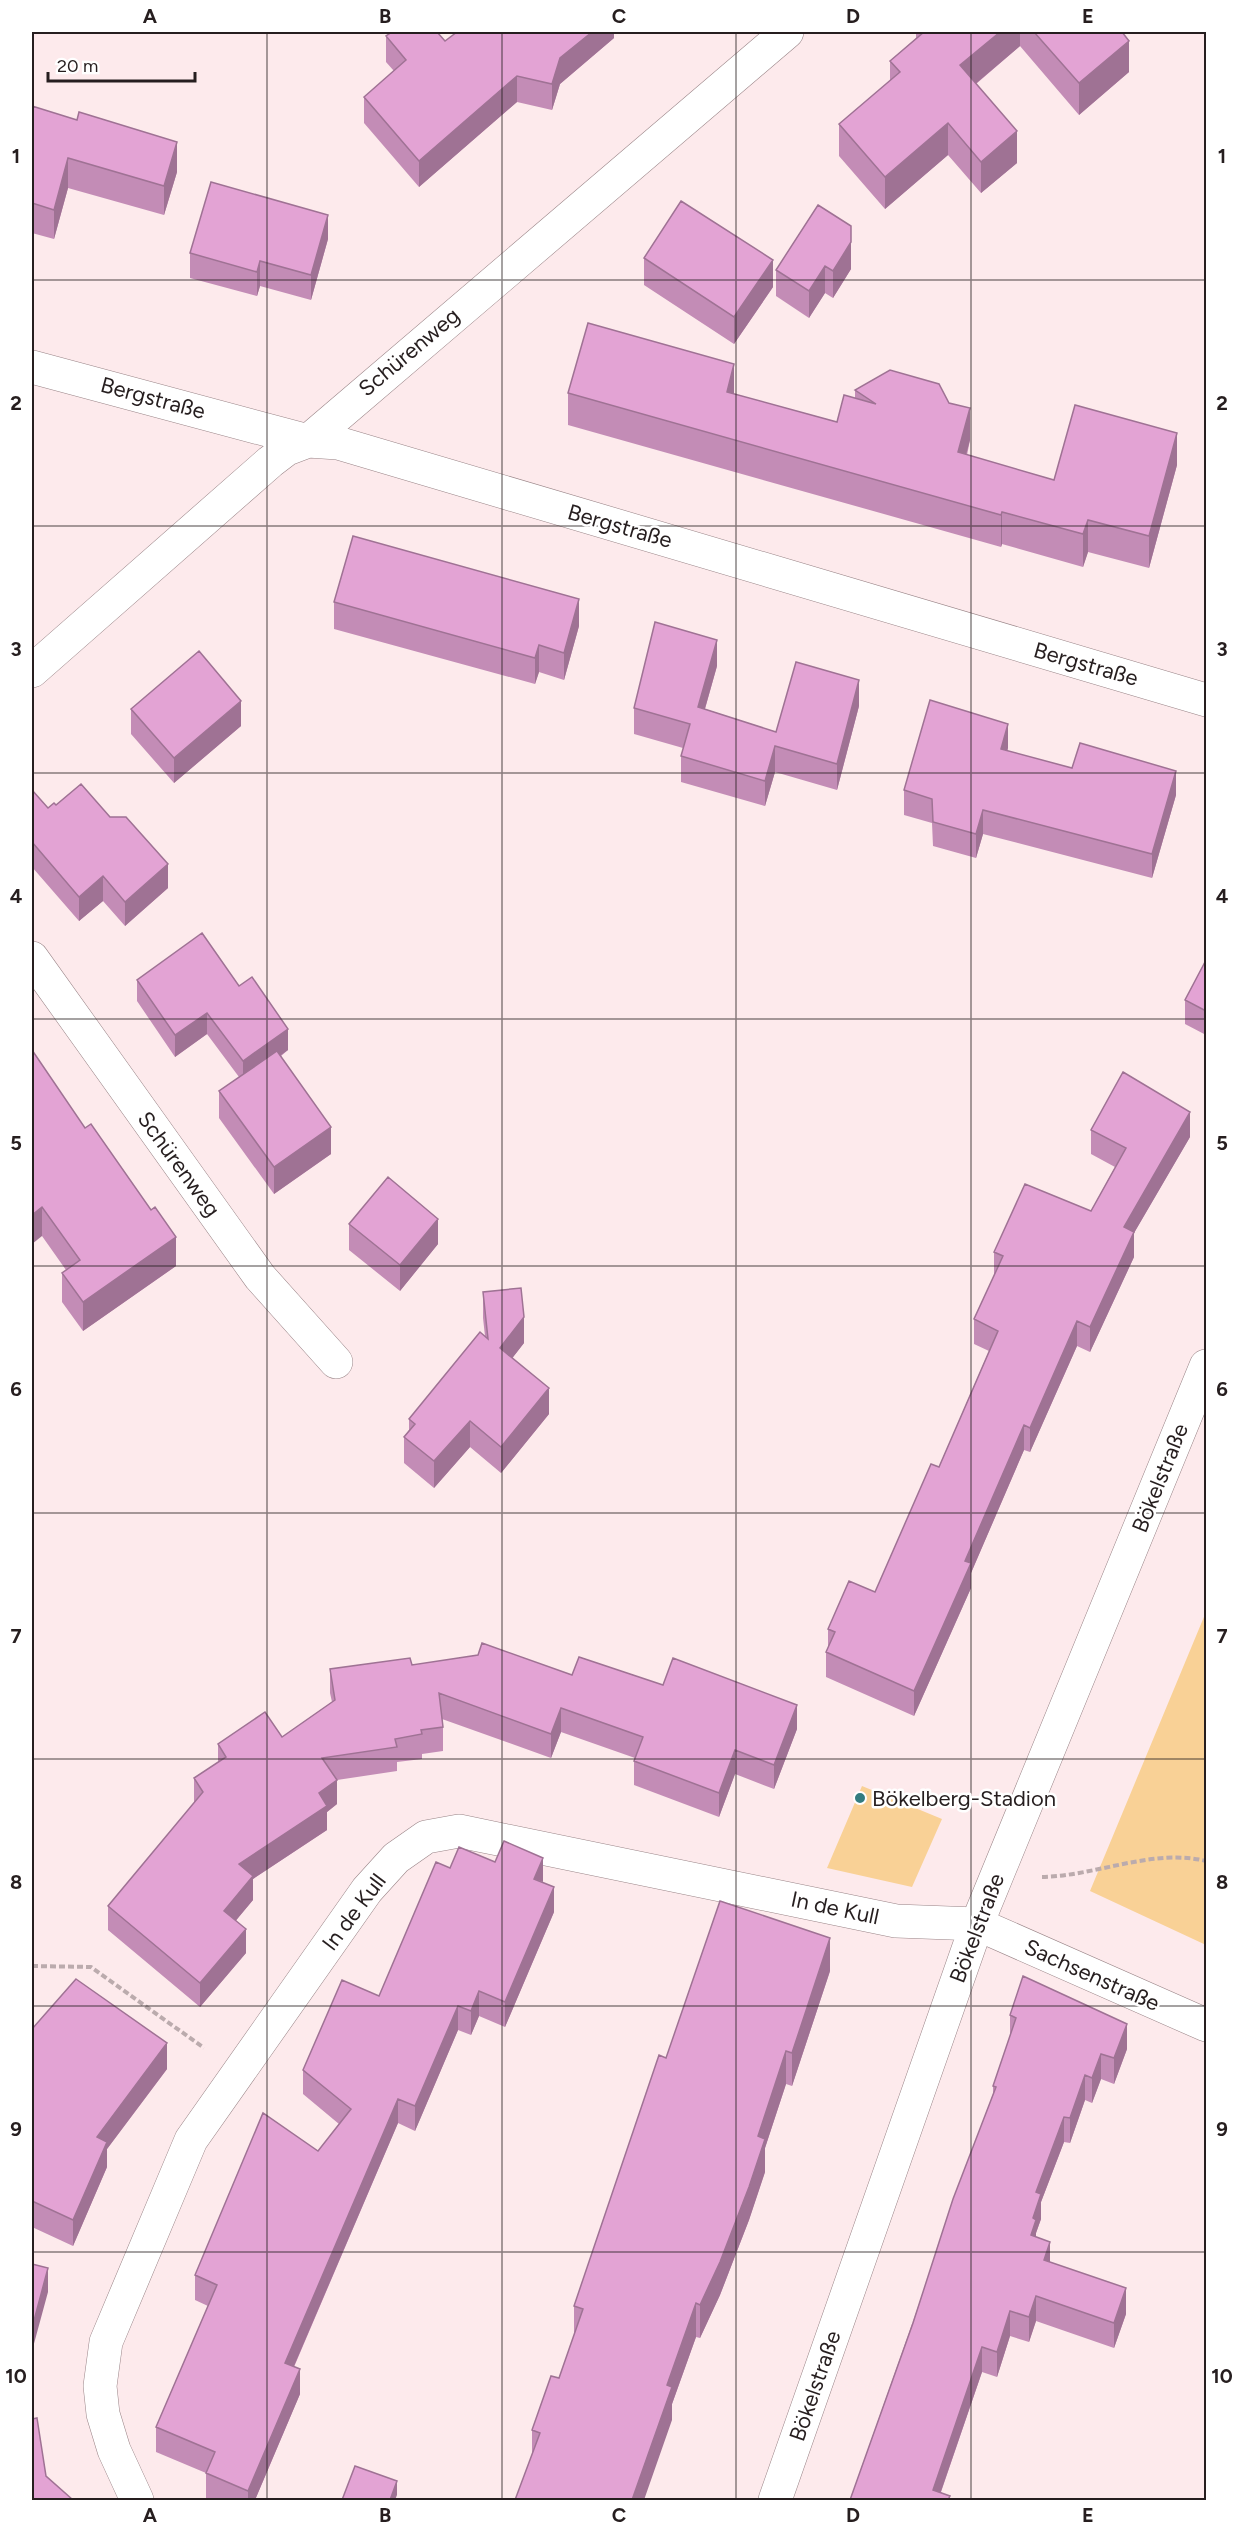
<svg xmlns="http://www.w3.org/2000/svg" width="1238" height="2532" font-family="Figtree,sans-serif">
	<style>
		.green { fill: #f9d196 }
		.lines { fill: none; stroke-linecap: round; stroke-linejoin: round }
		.street-casing { stroke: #998487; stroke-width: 34 }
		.secondary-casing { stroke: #998487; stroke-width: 34 }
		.path { stroke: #bbabad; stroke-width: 4; stroke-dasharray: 6 3; stroke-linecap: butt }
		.street { stroke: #fff; stroke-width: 33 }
		.secondary { stroke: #fff; stroke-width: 33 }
		.wall { fill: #c38cb6 }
		.shaded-wall { fill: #9f7294 }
		.building { fill: #e3a3d4; stroke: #9f7294; stroke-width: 1.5 }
		.grid { fill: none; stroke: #261e1f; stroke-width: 1.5; stroke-opacity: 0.55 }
		.poi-dot { fill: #337c80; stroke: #fff; stroke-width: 2 }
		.labels { text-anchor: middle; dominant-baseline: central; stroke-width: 5; stroke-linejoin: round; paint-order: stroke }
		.street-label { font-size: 22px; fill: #261e1f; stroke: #fff }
		.poi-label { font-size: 22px; fill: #261e1f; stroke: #fff; text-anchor: start }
		.neatline { fill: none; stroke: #261e1f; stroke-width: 2 }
		.grid-label { font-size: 20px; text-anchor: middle; font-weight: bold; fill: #261e1f }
	</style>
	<rect width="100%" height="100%" fill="#fdeaec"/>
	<path class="green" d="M 1206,1612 L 1206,1945 L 1090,1891 Z
		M 862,1786 L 942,1819 L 912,1887 L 827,1868 Z"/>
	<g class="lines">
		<g class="street-casing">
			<path id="street" d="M 308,441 L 787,32
				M 32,958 L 260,1277 L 336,1362
				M 137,2500 L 114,2450 L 103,2414 L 100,2386 L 106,2342 L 191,2140 L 367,1890 L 396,1858 L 426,1837 L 459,1831 L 896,1921 L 977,1924 L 1206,2025
				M 775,2500 L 977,1924 L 1206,1366"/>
		</g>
		<g class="secondary-casing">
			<path id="secondary" d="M 32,367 L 308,441 L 338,443 L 1206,700
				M 32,671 L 270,462 L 287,449 L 308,441"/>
		</g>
		<path class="path" d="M 1042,1877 C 1096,1876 1153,1848 1206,1861
			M 32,1966 L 91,1967 L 204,2048"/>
		<use href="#street" class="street"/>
		<use href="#secondary" class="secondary"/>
	</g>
	<path class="wall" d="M 614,32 L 614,38 L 560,84 L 552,110 L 517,102 L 419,187 L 364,123 L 364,97 L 394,71 L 386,62 L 386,36 L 445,41 Z
		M 916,32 L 1122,32 L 1129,72 L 1079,115 L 1020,46 L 976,84 L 1017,163 L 981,193 L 948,155 L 885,209 L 839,156 L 839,124 L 890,81 L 890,61 L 916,38 Z
		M 32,106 L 177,172 L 164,215 L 68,188 L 54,239 L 32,233 Z
		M 818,205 L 851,269 L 833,298 L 825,293 L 809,318 L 776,296 L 776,270 Z
		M 328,239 L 311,300 L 260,286 L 257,296 L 190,278 L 190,253 Z
		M 644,258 L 773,287 L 734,344 L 644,285 Z
		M 855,390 L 970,440 L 967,455 L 1054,480 L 1177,465 L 1149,568 L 1088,552 L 1083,567 L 1002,544 L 1001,547 L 568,425 L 568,393 L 734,394 L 837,422 L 855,398 Z
		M 1206,563 L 1206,606 L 1204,605 L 1204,570 Z
		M 334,602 L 579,626 L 564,680 L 539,672 L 535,684 L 334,629 Z
		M 717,666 L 705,709 L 776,732 L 859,706 L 837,790 L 775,772 L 765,806 L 681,782 L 681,756 L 683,748 L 634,734 L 634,708 Z
		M 131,709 L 241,726 L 174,783 L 131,734 Z
		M 1008,748 L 1007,751 L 1176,795 L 1152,878 L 983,834 L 976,858 L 933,846 L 932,823 L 904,815 L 904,790 Z
		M 32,790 L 48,808 L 168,888 L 125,926 L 103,901 L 79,921 L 32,867 Z
		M 1206,960 L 1206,1035 L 1185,1024 L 1185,1000 Z
		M 137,980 L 239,986 L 288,1050 L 281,1056 L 331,1154 L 274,1194 L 219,1118 L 219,1091 L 239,1077 L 207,1034 L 175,1057 L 137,1001 Z
		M 32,1050 L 176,1266 L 83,1331 L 62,1302 L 62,1273 L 66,1270 L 42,1236 Z
		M 1091,1130 L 1190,1137 L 1134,1233 L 1134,1257 L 1090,1352 L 1077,1346 L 1030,1452 L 1024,1450 L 971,1573 L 971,1588 L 914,1716 L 826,1677 L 826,1652 L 828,1648 L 828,1629 L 875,1592 L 939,1467 L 989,1351 L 974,1344 L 974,1319 L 994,1276 L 994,1252 L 1091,1211 L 1115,1167 L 1091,1154 Z
		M 349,1224 L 438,1244 L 400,1291 L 349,1250 Z
		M 483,1292 L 524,1343 L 512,1358 L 549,1414 L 501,1473 L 470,1447 L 434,1488 L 404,1463 L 404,1437 L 409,1430 L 409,1419 L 485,1336 L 483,1318 Z
		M 412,1665 L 572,1675 L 797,1729 L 774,1789 L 735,1774 L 719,1817 L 634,1785 L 634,1761 L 635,1758 L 561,1732 L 551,1758 L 442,1719 L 443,1727 L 443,1751 L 422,1754 L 422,1759 L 397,1762 L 397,1771 L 337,1780 L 337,1804 L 327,1812 L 327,1830 L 253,1879 L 253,1900 L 236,1920 L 246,1953 L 200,2007 L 108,1930 L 108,1906 L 194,1803 L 194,1778 L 218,1762 L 218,1744 L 282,1737 L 332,1702 L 330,1693 L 330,1669 Z
		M 450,1868 L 543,1882 L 554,1912 L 505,2027 L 479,2016 L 471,2035 L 458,2030 L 415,2131 L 398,2123 L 294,2367 L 300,2394 L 255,2500 L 212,2500 L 206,2498 L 206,2473 L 156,2452 L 156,2427 L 208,2306 L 195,2300 L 195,2275 L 318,2151 L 339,2124 L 303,2094 L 303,2070 L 379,1996 Z
		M 830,1971 L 792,2086 L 786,2084 L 765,2148 L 765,2172 L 749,2220 L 720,2295 L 700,2338 L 696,2337 L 672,2404 L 672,2420 L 532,2454 L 532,2430 L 559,2378 L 574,2336 L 574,2306 L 666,2058 Z
		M 1010,2015 L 1127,2049 L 1114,2084 L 1101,2079 L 1092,2103 L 1085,2100 L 1070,2143 L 1064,2142 L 1041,2202 L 1041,2219 L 1036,2233 L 1036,2237 L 1050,2262 L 1126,2314 L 1114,2348 L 1036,2321 L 1029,2342 L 1010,2336 L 997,2377 L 982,2372 L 941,2492 L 950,2500 L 850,2500 L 993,2094 L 993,2086 L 1010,2037 Z
		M 32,2029 L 167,2069 L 107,2149 L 107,2167 L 73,2246 L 32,2227 Z"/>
	<path class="shaded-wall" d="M 592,32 L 614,32 L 614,38 L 560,84 L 552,110 L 552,84 L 560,58 Z
		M 1000,32 L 1020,32 L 1020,46 L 960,97 L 960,65 Z
		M 1129,41 L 1129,72 L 1079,115 L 1079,83 Z
		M 517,76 L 517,102 L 419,187 L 419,161 Z
		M 948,123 L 948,155 L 885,209 L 885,177 Z
		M 1017,131 L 1017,163 L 981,193 L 981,162 Z
		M 177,142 L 177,172 L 164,215 L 164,186 Z
		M 68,158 L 68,188 L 54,239 L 54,210 Z
		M 328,215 L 328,239 L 311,300 L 311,275 Z
		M 851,242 L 851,269 L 833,298 L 833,271 Z
		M 773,260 L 773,287 L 734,344 L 734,317 Z
		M 260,261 L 260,286 L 257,296 L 257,272 Z
		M 825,266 L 825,293 L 809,318 L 809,291 Z
		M 734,364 L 734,396 L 727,392 Z
		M 970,408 L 970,440 L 958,484 L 958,452 Z
		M 1177,433 L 1177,465 L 1149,568 L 1149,536 Z
		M 1002,512 L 1002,544 L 1001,547 L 1001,515 Z
		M 1088,520 L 1088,552 L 1083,567 L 1083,534 Z
		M 579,599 L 579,626 L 564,680 L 564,653 Z
		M 717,640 L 717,666 L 698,733 L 698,707 Z
		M 539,645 L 539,672 L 535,684 L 535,658 Z
		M 859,680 L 859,706 L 837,790 L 837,764 Z
		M 241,701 L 241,726 L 174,783 L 174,758 Z
		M 1008,724 L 1008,748 L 1001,773 L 1001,749 Z
		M 775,746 L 775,772 L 765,806 L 765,781 Z
		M 1176,771 L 1176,795 L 1152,878 L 1152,854 Z
		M 983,810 L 983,834 L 976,858 L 976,834 Z
		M 168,864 L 168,888 L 125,926 L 125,902 Z
		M 103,876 L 103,901 L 79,921 L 79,897 Z
		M 207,1013 L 207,1034 L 175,1057 L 175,1035 Z
		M 288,1029 L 288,1050 L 243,1082 L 243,1061 Z
		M 1190,1112 L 1190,1137 L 1134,1233 L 1134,1257 L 1090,1352 L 1090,1327 L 1124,1227 Z
		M 331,1127 L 331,1154 L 274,1194 L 274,1167 Z
		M 42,1207 L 42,1236 L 32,1244 L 32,1215 Z
		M 438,1219 L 438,1244 L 400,1291 L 400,1265 Z
		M 176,1237 L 176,1266 L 83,1331 L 83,1302 Z
		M 524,1317 L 524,1343 L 500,1374 L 500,1348 Z
		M 1077,1321 L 1077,1346 L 1030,1452 L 1030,1428 Z
		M 549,1388 L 549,1414 L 501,1473 L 501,1447 Z
		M 470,1421 L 470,1447 L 434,1488 L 434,1461 Z
		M 1024,1425 L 1024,1450 L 971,1573 L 971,1588 L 914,1716 L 914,1691 L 965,1561 Z
		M 797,1705 L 797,1729 L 774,1789 L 774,1765 Z
		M 561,1708 L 561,1732 L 551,1758 L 551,1734 Z
		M 735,1750 L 735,1774 L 719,1817 L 719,1793 Z
		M 337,1780 L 337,1804 L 327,1812 L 327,1830 L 253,1879 L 253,1900 L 224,1935 L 224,1911 L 239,1864 L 319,1793 Z
		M 543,1858 L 543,1882 L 534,1879 Z
		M 554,1887 L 554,1912 L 505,2027 L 505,2002 Z
		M 246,1929 L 246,1953 L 200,2007 L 200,1983 Z
		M 830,1938 L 830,1971 L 792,2086 L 792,2053 Z
		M 479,1991 L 479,2016 L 471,2035 L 471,2011 Z
		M 458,2006 L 458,2030 L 415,2131 L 415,2106 Z
		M 1127,2024 L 1127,2049 L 1114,2084 L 1114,2058 Z
		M 167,2043 L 167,2069 L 107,2149 L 107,2167 L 73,2246 L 73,2220 L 97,2137 Z
		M 786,2051 L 786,2084 L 765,2148 L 765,2172 L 749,2220 L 720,2295 L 700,2338 L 700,2305 Z
		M 1101,2054 L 1101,2079 L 1092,2103 L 1092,2078 Z
		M 1085,2075 L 1085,2100 L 1070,2143 L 1070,2118 Z
		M 398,2099 L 398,2123 L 285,2387 L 285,2363 Z
		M 1064,2117 L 1064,2142 L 1041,2202 L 1041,2219 L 1036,2233 L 1036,2245 L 1031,2235 L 1036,2192 Z
		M 1050,2242 L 1050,2267 L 1044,2260 Z
		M 48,2268 L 48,2292 L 32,2351 L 32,2328 Z
		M 1126,2288 L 1126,2314 L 1114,2348 L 1114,2323 Z
		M 1036,2296 L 1036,2321 L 1029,2342 L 1029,2317 Z
		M 696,2303 L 696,2337 L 672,2404 L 672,2420 L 644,2500 L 632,2500 L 667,2385 Z
		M 1010,2311 L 1010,2336 L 997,2377 L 997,2352 Z
		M 982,2347 L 982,2372 L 938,2500 L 933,2490 Z
		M 300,2369 L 300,2394 L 255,2500 L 248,2500 L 248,2491 Z
		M 397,2481 L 397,2495 L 395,2500 L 390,2500 Z"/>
	<path class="building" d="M 392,32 L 437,32 L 445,41 L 457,32 L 592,32 L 560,58 L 552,84 L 517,76 L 419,161 L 364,97 L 406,60 L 386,36 Z
		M 924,32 L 1000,32 L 960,65 L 1017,131 L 981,162 L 948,123 L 885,177 L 839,124 L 900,72 L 890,61 Z
		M 1034,32 L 1122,32 L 1129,41 L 1079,83 Z
		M 32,106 L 77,120 L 79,112 L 177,142 L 164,186 L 68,158 L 54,210 L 32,203 Z
		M 211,182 L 328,215 L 311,275 L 260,261 L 257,272 L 190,253 Z
		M 681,201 L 773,260 L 734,317 L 644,258 Z
		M 818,205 L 851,226 L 851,242 L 833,271 L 825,266 L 809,291 L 776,270 Z
		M 588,323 L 734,364 L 727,392 L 837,422 L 844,395 L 876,404 L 855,390 L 890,370 L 939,384 L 949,403 L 970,408 L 958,452 L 1054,480 L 1075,405 L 1177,433 L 1149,536 L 1088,520 L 1083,534 L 1002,512 L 1001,515 L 568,393 Z
		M 353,536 L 579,599 L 564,653 L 539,645 L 535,658 L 334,602 Z
		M 655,622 L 717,640 L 698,707 L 776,732 L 796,662 L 859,680 L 837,764 L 775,746 L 765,781 L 681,756 L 690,724 L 634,708 Z
		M 199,651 L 241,701 L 174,758 L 131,709 Z
		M 930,700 L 1008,724 L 1001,749 L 1072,768 L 1080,743 L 1176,771 L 1152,854 L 983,810 L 976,834 L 933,822 L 932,799 L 904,790 Z
		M 81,784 L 110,817 L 126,817 L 168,864 L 125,902 L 103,876 L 79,897 L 32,842 L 32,790 L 48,808 L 54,803 L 56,805 Z
		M 202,933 L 239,986 L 252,977 L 288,1029 L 243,1061 L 207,1013 L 175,1035 L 137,980 Z
		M 1206,960 L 1206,1011 L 1185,1000 Z
		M 32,1050 L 85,1128 L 91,1124 L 151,1210 L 155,1207 L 176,1237 L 83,1302 L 62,1273 L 80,1260 L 42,1207 L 32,1215 Z
		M 277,1051 L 331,1127 L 274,1167 L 219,1091 Z
		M 1123,1072 L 1190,1112 L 1124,1227 L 1134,1232 L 1090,1327 L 1077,1321 L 1030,1428 L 1024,1425 L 965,1561 L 971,1563 L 914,1691 L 826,1652 L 835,1632 L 828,1629 L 849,1581 L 875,1592 L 931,1464 L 939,1467 L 998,1331 L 974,1319 L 1003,1256 L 994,1252 L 1025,1184 L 1091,1211 L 1126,1148 L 1091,1130 Z
		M 388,1177 L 438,1219 L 400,1265 L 349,1224 Z
		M 521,1288 L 524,1317 L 500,1348 L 549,1388 L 501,1447 L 470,1421 L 434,1461 L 404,1437 L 415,1424 L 409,1419 L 480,1332 L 488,1339 L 483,1292 Z
		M 482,1643 L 572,1675 L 579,1657 L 663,1685 L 673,1658 L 797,1705 L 774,1765 L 735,1750 L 719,1793 L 634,1761 L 643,1737 L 561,1708 L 551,1734 L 439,1693 L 443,1727 L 421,1730 L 422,1734 L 395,1739 L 397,1747 L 322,1758 L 337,1780 L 319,1793 L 327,1806 L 239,1864 L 253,1876 L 224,1911 L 246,1929 L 200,1983 L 108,1906 L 203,1792 L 194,1778 L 226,1757 L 218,1744 L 265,1712 L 282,1737 L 335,1700 L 330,1669 L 410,1658 L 412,1665 L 478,1655 Z
		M 504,1841 L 543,1858 L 534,1879 L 554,1887 L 505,2002 L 479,1991 L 471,2011 L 458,2006 L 415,2106 L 398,2099 L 285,2363 L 300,2369 L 248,2491 L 206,2473 L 215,2452 L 156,2427 L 217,2285 L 195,2275 L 263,2113 L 318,2151 L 351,2109 L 303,2070 L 342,1980 L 379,1996 L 436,1862 L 450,1868 L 459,1847 L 495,1862 Z
		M 720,1901 L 830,1938 L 792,2053 L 786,2051 L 758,2136 L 765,2139 L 749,2187 L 720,2262 L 700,2305 L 696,2303 L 667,2385 L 672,2387 L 632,2500 L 515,2500 L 540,2433 L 532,2430 L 551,2376 L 559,2378 L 583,2309 L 574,2306 L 659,2055 L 666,2058 Z
		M 1023,1976 L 1127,2024 L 1114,2058 L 1101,2054 L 1092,2078 L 1085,2075 L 1070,2118 L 1064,2117 L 1036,2192 L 1041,2194 L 1033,2218 L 1036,2220 L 1031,2235 L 1050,2242 L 1044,2260 L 1126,2288 L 1114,2323 L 1036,2296 L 1029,2317 L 1010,2311 L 997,2352 L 982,2347 L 933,2490 L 950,2496 L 948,2500 L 850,2500 L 913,2323 L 953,2199 L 996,2087 L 993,2086 L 1016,2018 L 1010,2015 Z
		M 76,1979 L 167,2043 L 97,2137 L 107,2142 L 73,2220 L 32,2201 L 32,2029 Z
		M 32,2264 L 48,2268 L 32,2328 Z
		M 37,2418 L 46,2476 L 73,2500 L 32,2500 L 32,2419 Z
		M 355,2466 L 397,2481 L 390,2500 L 342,2500 Z"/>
	<path class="grid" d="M 267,32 L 267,2500M 502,32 L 502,2500M 736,32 L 736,2500M 971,32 L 971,2500M 32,280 L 1206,280M 32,526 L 1206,526M 32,773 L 1206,773M 32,1019 L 1206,1019M 32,1266 L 1206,1266M 32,1513 L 1206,1513M 32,1759 L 1206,1759M 32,2006 L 1206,2006M 32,2252 L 1206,2252"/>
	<circle class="poi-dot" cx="860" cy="1798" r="6"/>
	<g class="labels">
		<g class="street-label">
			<text transform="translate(409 352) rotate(-40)">Schürenweg</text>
			<text transform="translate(153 398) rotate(15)">Bergstraße</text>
			<text transform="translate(620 526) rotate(16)">Bergstraße</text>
			<text transform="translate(1086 664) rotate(16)">Bergstraße</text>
			<text transform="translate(179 1164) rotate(54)">Schürenweg</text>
			<text transform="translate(1160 1478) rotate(-68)">Bökelstraße</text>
			<text transform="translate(835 1908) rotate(12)">In de Kull</text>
			<text transform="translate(354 1912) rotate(-53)">In de Kull</text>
			<text transform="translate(977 1928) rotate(-69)">Bökelstraße</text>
			<text transform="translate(1092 1975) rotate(24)">Sachsenstraße</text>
			<text transform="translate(815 2386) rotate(-71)">Bökelstraße</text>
		</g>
		<g class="poi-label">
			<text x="872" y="1798">Bökelberg-Stadion</text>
		</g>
	</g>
	<rect width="1238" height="2532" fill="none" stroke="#ffffff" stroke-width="66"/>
	<path d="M48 72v9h147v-9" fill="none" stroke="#261e1f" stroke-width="3"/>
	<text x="57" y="72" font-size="18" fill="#261e1f" stroke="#ffffff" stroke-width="4.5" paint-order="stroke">20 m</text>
	<rect x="33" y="33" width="1172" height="2466" class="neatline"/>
	<g class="grid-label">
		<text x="150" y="23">A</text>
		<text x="385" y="23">B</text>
		<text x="619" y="23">C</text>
		<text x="853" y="23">D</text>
		<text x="1088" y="23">E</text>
		<text x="16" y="163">1</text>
		<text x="1222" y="163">1</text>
		<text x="16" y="410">2</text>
		<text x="1222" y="410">2</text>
		<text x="16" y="656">3</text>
		<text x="1222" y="656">3</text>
		<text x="16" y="903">4</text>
		<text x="1222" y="903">4</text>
		<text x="16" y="1150">5</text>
		<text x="1222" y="1150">5</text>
		<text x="16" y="1396">6</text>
		<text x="1222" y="1396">6</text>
		<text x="16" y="1643">7</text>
		<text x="1222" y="1643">7</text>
		<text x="16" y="1889">8</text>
		<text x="1222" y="1889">8</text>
		<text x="16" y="2136">9</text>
		<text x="1222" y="2136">9</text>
		<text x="16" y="2383">10</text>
		<text x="1222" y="2383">10</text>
		<text x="150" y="2522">A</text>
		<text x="385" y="2522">B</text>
		<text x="619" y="2522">C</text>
		<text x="853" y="2522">D</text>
		<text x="1088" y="2522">E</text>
	</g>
</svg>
